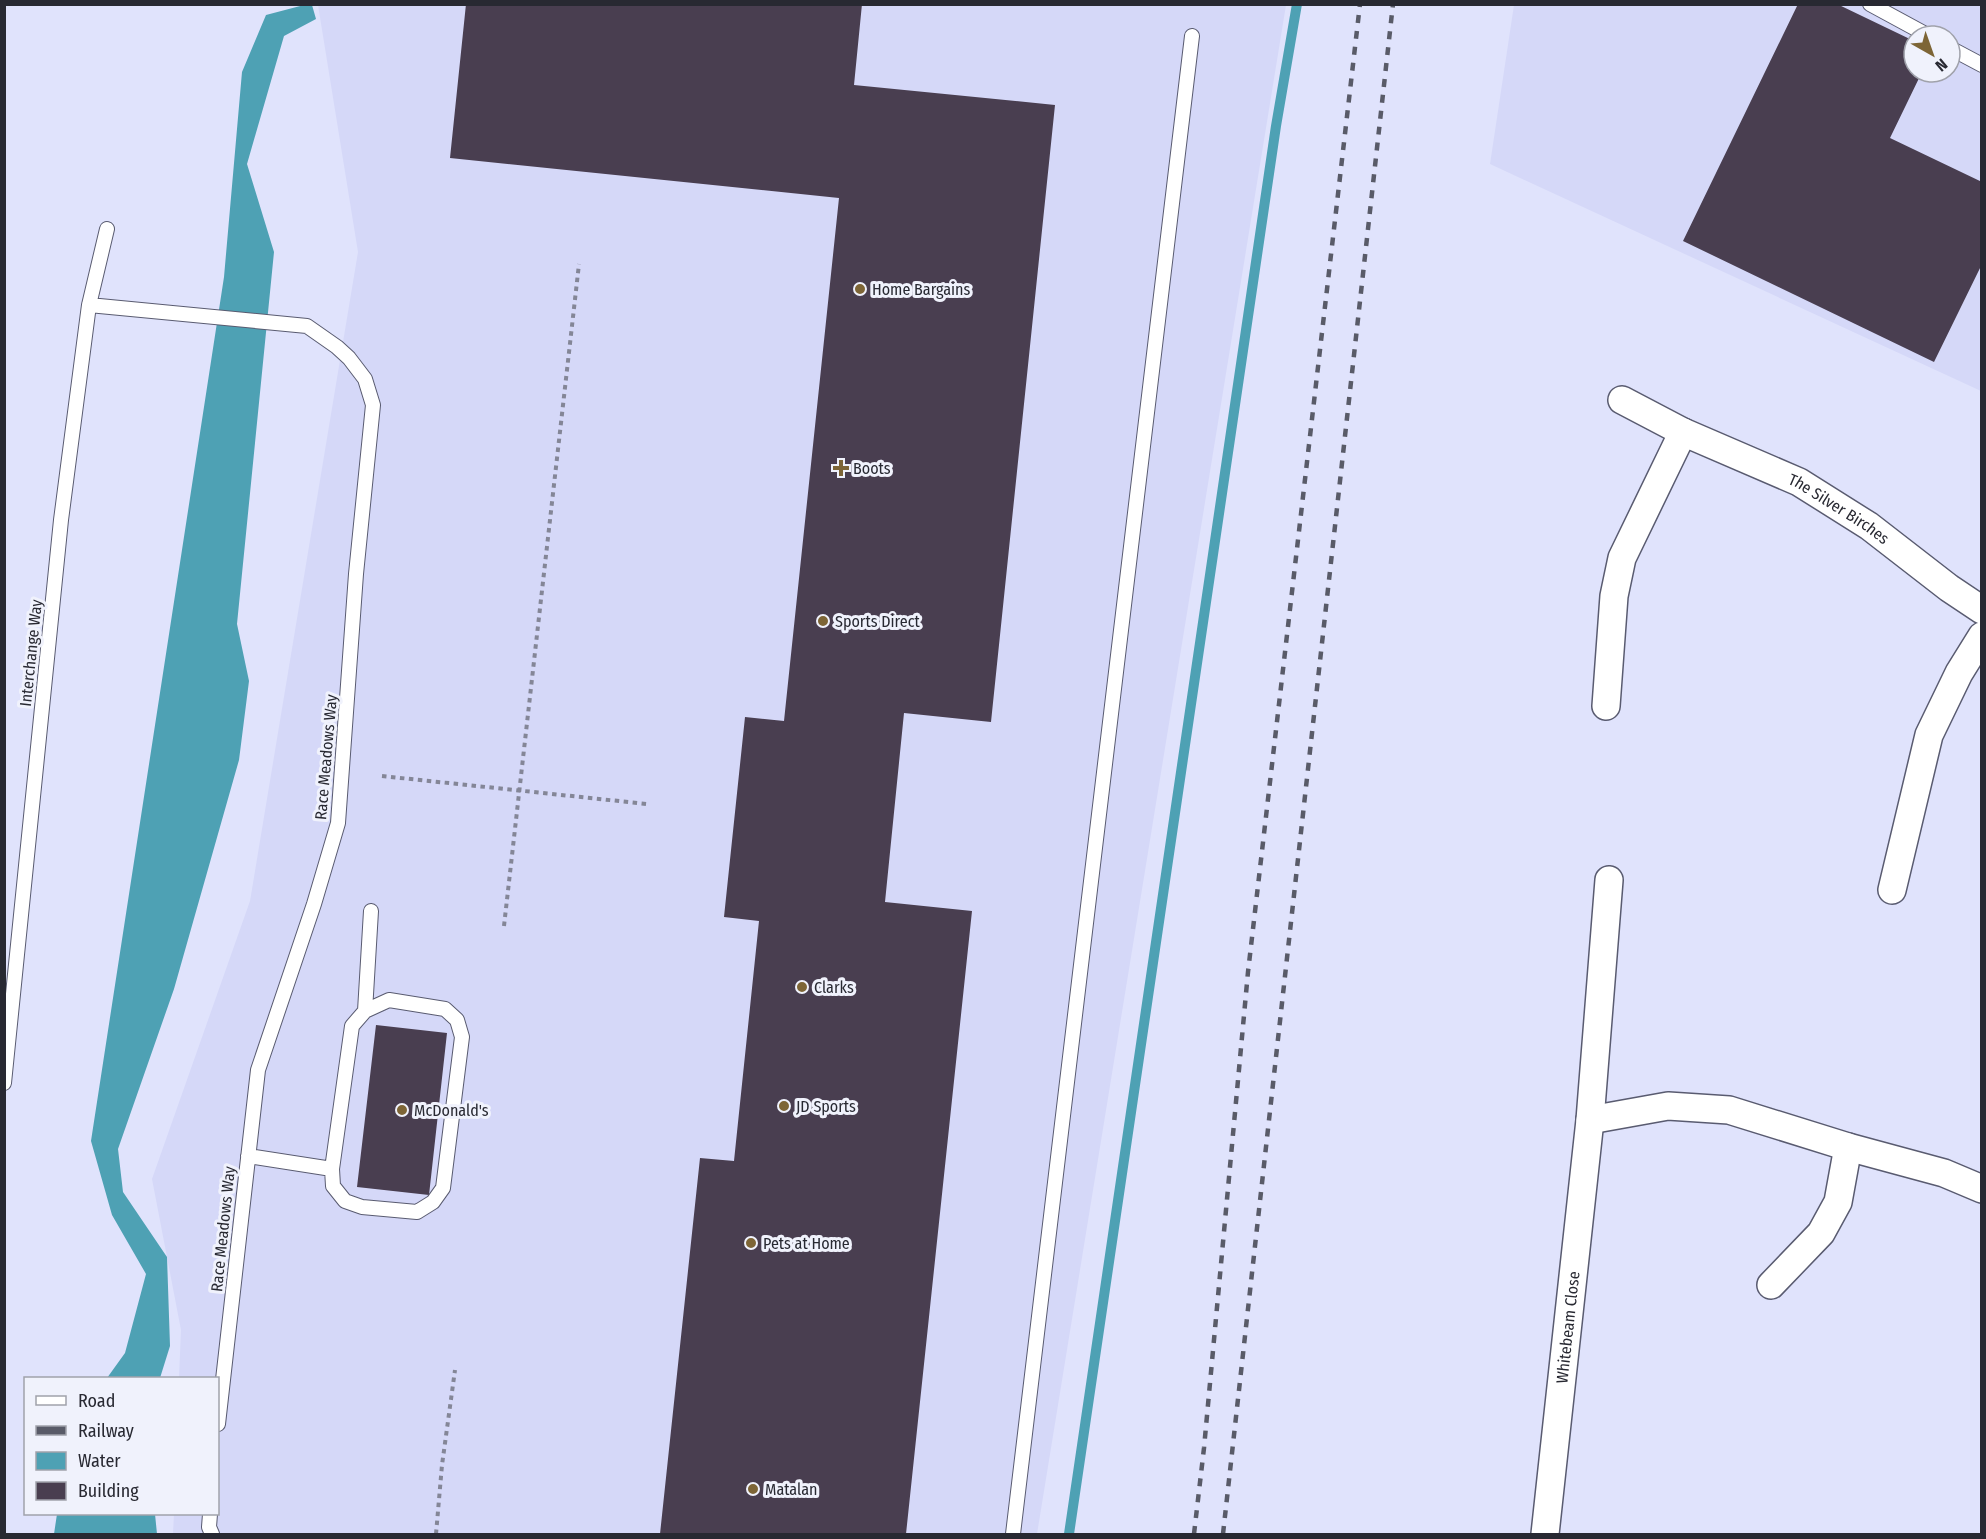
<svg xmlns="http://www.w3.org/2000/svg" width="1986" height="1539" font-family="'Fira Sans Condensed',sans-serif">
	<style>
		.built { fill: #d5d8f8; fill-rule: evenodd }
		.water { fill: #4ea1b4 }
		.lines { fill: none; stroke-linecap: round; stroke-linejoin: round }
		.stream { stroke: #4ea1b4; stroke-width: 10 }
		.building { fill: #493e50 }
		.service-casing { stroke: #595b70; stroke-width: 16 }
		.minor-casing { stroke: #595b70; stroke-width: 30 }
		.path { stroke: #848697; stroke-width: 4; stroke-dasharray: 4.5 4.5; stroke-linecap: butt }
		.service { stroke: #fff; stroke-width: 14 }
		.minor { stroke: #fff; stroke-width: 27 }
		.rail { stroke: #595b68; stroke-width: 4.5; stroke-dasharray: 8 8; stroke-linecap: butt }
		.poi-dot { fill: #7d6536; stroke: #f0f2fc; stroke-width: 2 }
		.labels { text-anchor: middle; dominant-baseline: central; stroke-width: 6; stroke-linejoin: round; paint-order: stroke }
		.poi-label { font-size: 16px; fill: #282932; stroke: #f0f2fc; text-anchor: start }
		.street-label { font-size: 16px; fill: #282932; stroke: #f0f2fc }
	</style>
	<rect width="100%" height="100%" fill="#e0e3fc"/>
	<path class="built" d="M 318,5 L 1286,5 L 1037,1534 L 173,1534 L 174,1514 L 218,1514 L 218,1378 L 179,1378 L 181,1330 L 152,1179 L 250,901 L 358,252 Z
		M 1514,5 L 1981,5 L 1981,391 L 1490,164 ZM 1914,36 L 1950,36 L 1950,72 L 1914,72 Z"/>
	<path class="water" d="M 304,5 L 312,5 L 316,19 L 284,36 L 247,164 L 274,252 L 237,624 L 249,681 L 239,760 L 174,989 L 118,1149 L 123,1192 L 167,1257 L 170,1346 L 160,1378 L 107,1378 L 125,1353 L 146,1274 L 112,1215 L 91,1141 L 224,277 L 242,72 L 266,15 Z
		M 57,1514 L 155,1514 L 157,1534 L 54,1534 Z"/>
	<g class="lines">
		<path class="stream" d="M 1069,1534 L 1276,126 L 1297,4"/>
	</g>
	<path class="building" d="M 466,4 L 862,4 L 854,85 L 1055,105 L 991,722 L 904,713 L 885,902 L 972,911 L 906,1534 L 660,1534 L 700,1158 L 734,1161 L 759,921 L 724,917 L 745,717 L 784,721 L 839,198 L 450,158 Z
		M 1798,4 L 1837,4 L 1914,41 L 1914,72 L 1922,72 L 1890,138 L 1982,182 L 1982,264 L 1934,362 L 1683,241 Z
		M 376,1025 L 447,1033 L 429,1195 L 357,1187 Z"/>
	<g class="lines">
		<g class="service-casing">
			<path id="service" d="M 1870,4 L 1929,36
				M 1950,48 L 1982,65
				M 89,305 L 307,326 L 337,347 L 349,358 L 365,379 L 373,405 L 356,574 L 338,823 L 314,904 L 258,1070 L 218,1424
				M 389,1000 L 445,1009 L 457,1020 L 462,1037 L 443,1188 L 433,1202 L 417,1212 L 362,1207 L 345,1201 L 333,1186 L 332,1169 L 352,1026 L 365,1011 Z
				M 365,1011 L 371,911
				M 4,1083 L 61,520 L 89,305 L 107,229
				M 248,1156 L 332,1169
				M 210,1514 L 209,1527 L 212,1534
				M 1013,1534 L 1192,36"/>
		</g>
		<g class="minor-casing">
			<g id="minor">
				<path id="s1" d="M 1622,400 L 1683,432 L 1799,482 L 1869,526 L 1949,588 L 1982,610"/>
				<path d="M 1606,706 L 1614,596 L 1622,558 L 1683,432"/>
				<path d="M 1892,890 L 1929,735 L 1959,673 L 1982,636"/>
				<path d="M 1590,1120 L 1668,1106 L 1729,1110 L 1848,1147 L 1944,1173 L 1982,1189"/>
				<path d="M 1771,1285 L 1821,1233 L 1838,1202 L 1848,1147"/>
				<path id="s2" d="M 1545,1534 L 1590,1120 L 1609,880"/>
			</g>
		</g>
		<path class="path" d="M 382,776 L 647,804
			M 504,926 L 579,264
			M 436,1534 L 442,1465 L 455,1370"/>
		<use href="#service" class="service"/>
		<use href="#minor" class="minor"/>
		<path class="rail" d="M 1194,1534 L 1204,1448 L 1248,972 L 1360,4
			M 1223,1534 L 1393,4"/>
	</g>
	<g class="poi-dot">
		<circle cx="860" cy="289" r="6"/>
		<path d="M838 459h6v6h6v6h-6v6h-6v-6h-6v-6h6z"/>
		<circle cx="823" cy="621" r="6"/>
		<circle cx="802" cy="987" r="6"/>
		<circle cx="784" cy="1106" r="6"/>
		<circle cx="402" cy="1110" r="6"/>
		<circle cx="751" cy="1243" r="6"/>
		<circle cx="753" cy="1489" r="6"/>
	</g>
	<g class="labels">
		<g class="poi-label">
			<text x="872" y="289">Home Bargains</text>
			<text x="853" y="468">Boots</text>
			<text x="835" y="621">Sports Direct</text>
			<text x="814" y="987">Clarks</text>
			<text x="796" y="1106">JD Sports</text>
			<text x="414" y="1110">McDonald's</text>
			<text x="763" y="1243">Pets at Home</text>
			<text x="765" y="1489">Matalan</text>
		</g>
		<g class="street-label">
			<text stroke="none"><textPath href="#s1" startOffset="243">The Silver Birches</textPath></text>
			<text transform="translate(31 653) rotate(-84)">Interchange Way</text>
			<text transform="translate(326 757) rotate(-85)">Race Meadows Way</text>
			<text transform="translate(223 1229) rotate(-84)">Race Meadows Way</text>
			<text stroke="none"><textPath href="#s2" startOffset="208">Whitebeam Close</textPath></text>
		</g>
	</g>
	<rect width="1986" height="1539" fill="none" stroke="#282932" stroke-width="12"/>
	<rect x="24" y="1377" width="195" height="138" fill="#f0f2fc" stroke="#a0a2ab" stroke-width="1.5"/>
	<rect x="36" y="1396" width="30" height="9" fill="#ffffff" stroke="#a0a2ab" stroke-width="1.5"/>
	<text x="78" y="1407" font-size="18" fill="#282932">Road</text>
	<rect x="36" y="1426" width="30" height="9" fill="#595b68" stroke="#a0a2ab" stroke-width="1.5"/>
	<text x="78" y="1437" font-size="18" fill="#282932">Railway</text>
	<rect x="36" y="1452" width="30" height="18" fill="#4ea1b4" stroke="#a0a2ab" stroke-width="1.5"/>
	<text x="78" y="1467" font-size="18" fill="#282932">Water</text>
	<rect x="36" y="1482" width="30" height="18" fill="#493e50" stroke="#a0a2ab" stroke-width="1.5"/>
	<text x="78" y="1497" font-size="18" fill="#282932">Building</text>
	<g transform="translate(1932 54) rotate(140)"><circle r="28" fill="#f0f2fc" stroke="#a0a2ab" stroke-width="1.5"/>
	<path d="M0-4.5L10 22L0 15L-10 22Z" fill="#7d6536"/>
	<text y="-9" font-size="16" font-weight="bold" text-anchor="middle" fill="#282932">N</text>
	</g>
</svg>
